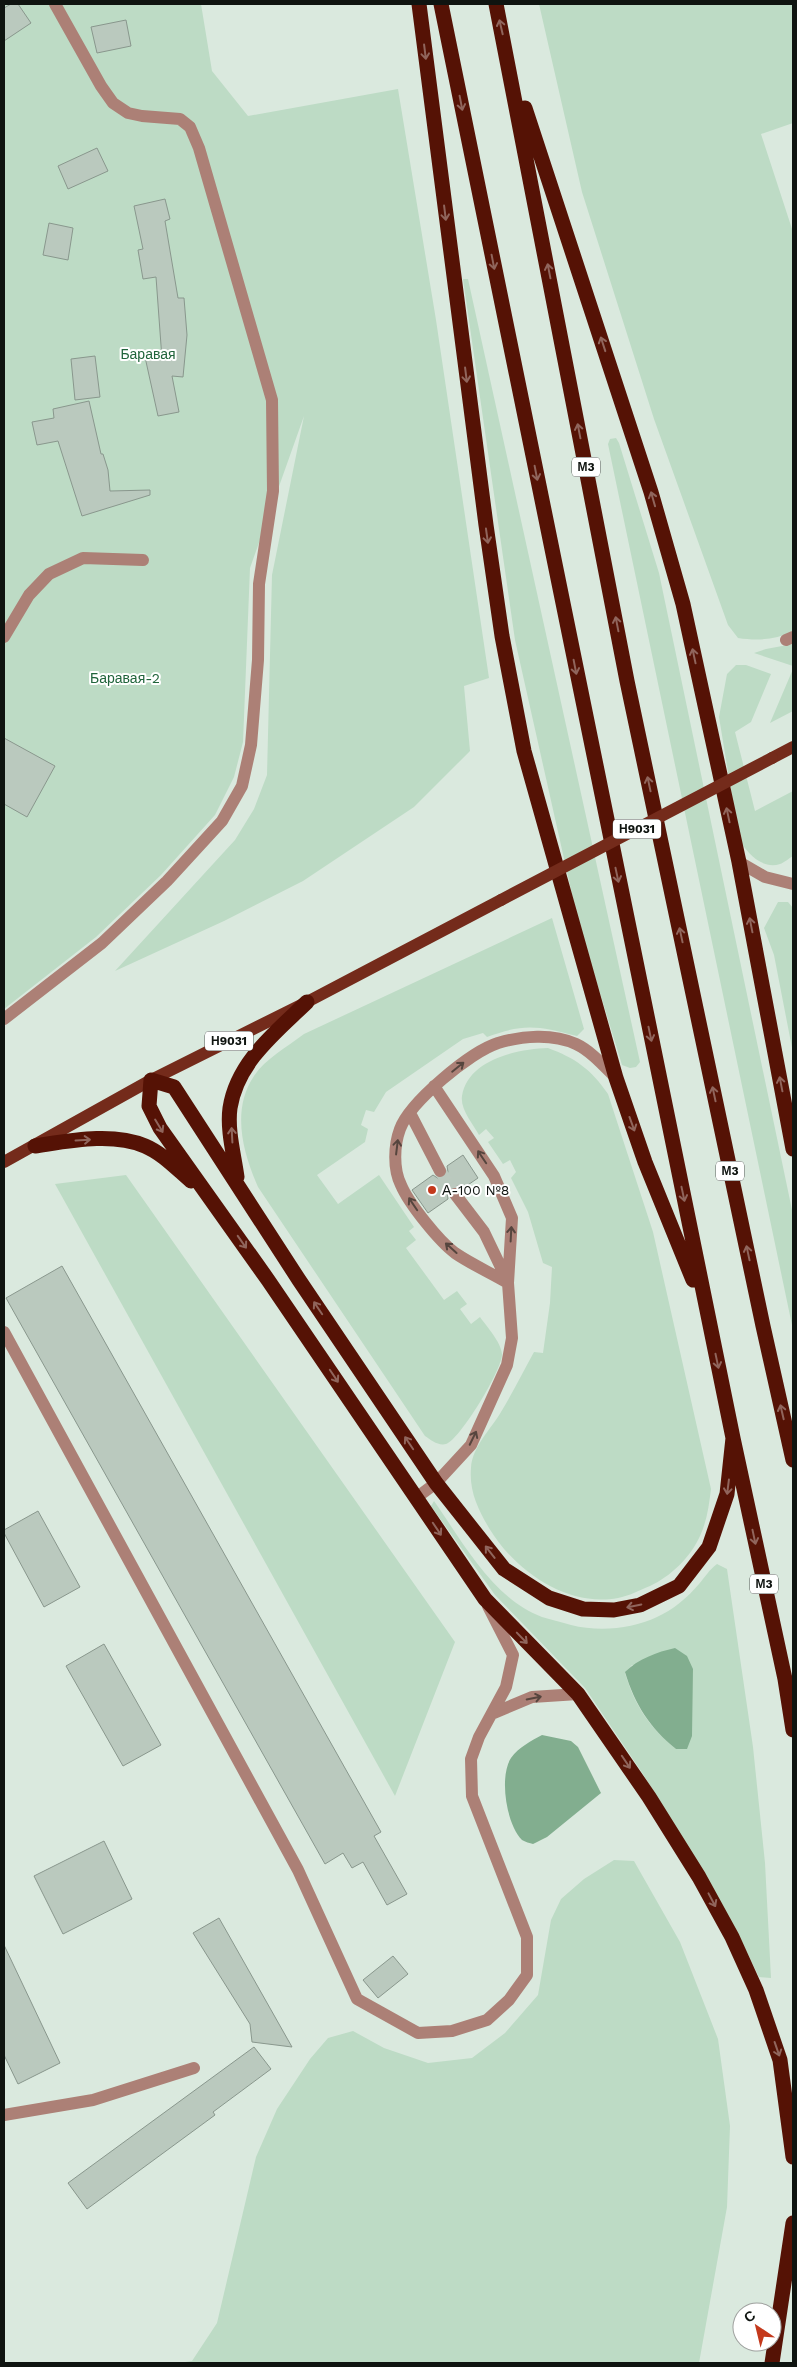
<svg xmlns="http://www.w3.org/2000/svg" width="797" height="2367" font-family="'Work Sans',sans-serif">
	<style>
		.green { fill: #bddbc5; fill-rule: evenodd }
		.water { fill: #82ae8f }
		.building { fill: #bac9be; stroke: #89978d }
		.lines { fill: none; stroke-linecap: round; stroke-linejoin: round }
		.minor-tunnel { stroke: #bcc9bf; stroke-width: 12; stroke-dasharray: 12 6; stroke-linecap: butt }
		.minor { stroke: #ac8076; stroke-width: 12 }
		.major { stroke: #742b1b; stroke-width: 12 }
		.highway { stroke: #551205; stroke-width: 15 }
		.major-bridge { stroke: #742b1b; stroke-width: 12 }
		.oneway { stroke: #90655c }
		.oneway2 { stroke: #56453e }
		.poi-dot { fill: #c4391c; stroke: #fff; stroke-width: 2 }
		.labels { text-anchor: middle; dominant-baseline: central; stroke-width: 4; stroke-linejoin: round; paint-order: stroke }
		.shield { fill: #fff; stroke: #575a58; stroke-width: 1 }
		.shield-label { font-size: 12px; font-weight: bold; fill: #0f1410 }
		.park-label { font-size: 14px; fill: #20643b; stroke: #fff }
		.poi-label { font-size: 14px; fill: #0f1410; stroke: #fff; text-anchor: start }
	</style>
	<rect width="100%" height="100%" fill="#dae9de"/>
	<path class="green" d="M 4,4 L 201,4 L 212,71 L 248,116 L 398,89 L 436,320 L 489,678 L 464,686 L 470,751 L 414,807 L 303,881 L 224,921 L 115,971 L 235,840 L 254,809 L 267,775 L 272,575 L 304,416 L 250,568 L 243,742 L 234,777 L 215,815 L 161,875 L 96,937 L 4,1009 Z
		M 539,4 L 793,4 L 793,123 L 761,134 L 793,232 L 793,631 C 775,640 758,641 738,638 L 728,625 L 654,419 L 582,192 Z
		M 463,279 L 468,279 L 640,1062 L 636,1067 L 630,1068 L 622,1065 L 578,921 L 515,640 Z
		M 616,438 L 619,443 L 659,573 L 792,1210 L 793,1330 L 608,444 L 610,439 Z
		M 793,644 L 793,666 L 754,653 L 766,649 Z
		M 736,665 L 746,665 L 771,674 L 751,722 L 735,732 L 755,811 L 793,791 L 793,856 C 789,858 784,863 780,864 C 762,870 746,852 739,839 L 719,717 L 727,674 Z
		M 793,669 L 793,711 L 770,723 Z
		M 778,902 L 788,902 L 793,908 L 793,1053 L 774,955 L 764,928 Z
		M 552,918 L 584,1029 L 577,1036 C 538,1026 525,1023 487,1037 L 483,1033 L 463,1039 L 386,1092 L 374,1112 L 366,1110 L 361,1125 L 368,1129 L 365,1142 L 317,1175 L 338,1204 L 379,1175 L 414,1227 L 409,1231 L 416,1240 L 406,1248 L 444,1300 L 457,1291 L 467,1304 L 460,1309 L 471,1324 L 480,1317 C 487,1327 501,1342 502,1354 C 503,1368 460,1440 446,1444 C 438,1446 431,1440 425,1436 L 258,1187 C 243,1153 231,1110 254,1076 C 265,1059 287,1047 304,1034 Z
		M 548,1048 C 575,1058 591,1069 608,1094 L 653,1232 L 711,1489 C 709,1505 707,1521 700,1536 C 690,1558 671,1576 650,1586 C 640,1590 629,1596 618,1598 C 567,1608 514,1570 489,1528 C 478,1509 469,1491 471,1468 C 472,1447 491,1429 501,1412 C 513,1392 523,1372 534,1352 L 543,1353 L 550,1303 L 552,1267 L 543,1263 L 528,1212 L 511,1178 L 516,1172 L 510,1160 L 503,1164 L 488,1142 L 494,1138 L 486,1129 L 479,1135 C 473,1124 460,1109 462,1096 C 468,1059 518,1049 548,1048 Z
		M 126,1175 L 455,1642 L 395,1796 L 55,1184 Z
		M 434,1501 C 463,1542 492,1598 542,1617 C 551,1620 562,1622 571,1625 C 599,1632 632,1629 657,1617 C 673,1610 688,1597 699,1584 C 705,1577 709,1570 717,1564 L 727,1569 L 753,1747 L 765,1863 L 771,1978 L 759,1977 L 740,1938 L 705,1876 L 643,1774 L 585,1688 L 495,1595 L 431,1506 ZM 632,1665 L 693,1669 L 691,1696 L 676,1749 C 649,1727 635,1706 625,1673 Z
		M 614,1860 L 634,1861 L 680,1942 L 718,2039 L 730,2126 L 727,2207 L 699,2363 L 178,2363 L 192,2361 L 217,2323 L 256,2157 L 277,2109 L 310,2059 L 328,2038 L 353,2031 L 384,2048 L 428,2063 L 472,2058 L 505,2033 L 538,1995 L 551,1920 L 561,1899 L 584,1879 Z"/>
	<path class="water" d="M 675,1648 L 687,1656 L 693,1669 L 692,1736 L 687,1749 L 676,1749 C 650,1728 635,1705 625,1672 C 638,1659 657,1652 675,1648 Z
		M 542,1735 L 571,1741 L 578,1747 L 601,1793 L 547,1837 L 533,1844 C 530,1843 525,1842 522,1840 C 506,1824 499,1776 511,1758 C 519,1747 531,1741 542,1735 Z"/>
	<path class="building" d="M 11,4 L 18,4 L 31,23 L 4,41 L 4,8 Z
		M 126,20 L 131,46 L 97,53 L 91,27 Z
		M 97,148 L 108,171 L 68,189 L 58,166 Z
		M 165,199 L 170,219 L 165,221 L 178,298 L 184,298 L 187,335 L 183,377 L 172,376 L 179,412 L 158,416 L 145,357 L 162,359 L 156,277 L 143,279 L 138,250 L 143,249 L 134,206 Z
		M 49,223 L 73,228 L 68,260 L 43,255 Z
		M 95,356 L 100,397 L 75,400 L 71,359 Z
		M 89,401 L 101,454 L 103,454 L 108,470 L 110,491 L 150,490 L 150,495 L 82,516 L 58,441 L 37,445 L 32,422 L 54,418 L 53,409 Z
		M 4,738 L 55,766 L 27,817 L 4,804 Z
		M 463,1155 L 478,1178 L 462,1189 L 458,1186 L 450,1187 L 447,1191 L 448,1199 L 428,1213 L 412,1190 L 433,1175 L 439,1179 L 444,1178 L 448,1172 L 447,1166 Z
		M 62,1266 L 381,1832 L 374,1836 L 407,1894 L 387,1905 L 363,1862 L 352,1868 L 343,1853 L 325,1864 L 6,1298 Z
		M 38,1511 L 80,1587 L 44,1607 L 4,1533 L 4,1530 Z
		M 104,1644 L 161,1745 L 123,1766 L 66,1666 Z
		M 104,1841 L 132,1899 L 63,1934 L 34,1876 Z
		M 219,1918 L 292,2047 L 252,2042 L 250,2024 L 193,1933 Z
		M 4,1945 L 60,2063 L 18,2084 L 4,2055 Z
		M 393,1956 L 408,1974 L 378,1998 L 363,1980 Z
		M 254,2047 L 271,2069 L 213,2112 L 215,2115 L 87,2209 L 68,2183 Z"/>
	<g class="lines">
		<path class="minor-tunnel" d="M 440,1171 L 455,1194"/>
		<path class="minor" d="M 4,637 L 29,595 L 49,574 L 83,558 L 143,560
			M 786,640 L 793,637
			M 739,862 L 765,877 L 793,884
			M 4,1019 L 102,943 L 167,881 L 222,821 L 242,786 L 251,745 L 258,660 L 259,584 L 273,491 L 272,400 L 199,148 L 190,127 L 180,119 L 142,116 L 128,113 L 113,103 L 101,86 L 55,4
			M 410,1113 L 440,1171
			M 455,1194 L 484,1232 L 507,1280
			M 508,1283 C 491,1273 471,1264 455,1253 C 439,1241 409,1204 401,1185 C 393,1169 394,1145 400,1129 C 410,1102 470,1052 498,1043 C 522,1036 552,1033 576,1044 C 591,1051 604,1066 616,1078
			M 4,1332 L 298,1870 L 357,1999 L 418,2033 L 452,2031 L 487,2020 L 509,2000 L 527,1975 L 527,1937 L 472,1796 L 471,1759 L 479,1737 L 506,1687 L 513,1655 L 488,1606
			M 416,1498 L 436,1483 L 471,1445 L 507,1365 L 512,1338 L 508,1283 L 512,1218 L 494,1176 L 434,1086
			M 494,1713 L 532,1697 L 578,1694
			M 4,2115 L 93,2100 L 194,2068"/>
		<path class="major" d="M 772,758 L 793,747
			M 4,1162 L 151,1080 L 307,1002 L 501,900"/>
		<path class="highway" d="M 419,4 L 486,525 L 502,636 L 524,751 L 616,1078 L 645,1162 L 693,1280
			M 441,4 L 733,1438 L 785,1679 L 793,1730
			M 496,4 L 627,681 L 763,1326 L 793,1460
			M 525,108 L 651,492 L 683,604 L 739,862 L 793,1149
			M 35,1146 C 69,1141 112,1132 145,1146 C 162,1153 177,1169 191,1181
			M 237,1177 C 234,1155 227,1130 230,1108 C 237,1062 276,1032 307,1002
			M 733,1438 L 727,1494 L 709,1547 L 679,1586 L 640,1605 L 614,1610 L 583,1609 L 549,1598 L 504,1569 L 436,1483 L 299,1280 L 174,1087 L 151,1080 L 149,1106 L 160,1128 L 268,1280 L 485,1599 L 578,1694 L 649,1797 L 699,1877 L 732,1937 L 756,1990 L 780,2060 L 793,2157
			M 772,2363 L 793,2223"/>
		<path class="major-bridge" d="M 501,900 L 772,758"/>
	</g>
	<defs><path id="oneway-shaft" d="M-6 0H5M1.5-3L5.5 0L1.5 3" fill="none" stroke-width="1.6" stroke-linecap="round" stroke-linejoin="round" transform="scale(1.25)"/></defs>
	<g class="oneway">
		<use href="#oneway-shaft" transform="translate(501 27) rotate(-103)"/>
		<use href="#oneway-shaft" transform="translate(425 52) rotate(83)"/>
		<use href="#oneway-shaft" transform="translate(461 103) rotate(79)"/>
		<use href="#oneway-shaft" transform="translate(445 213) rotate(83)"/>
		<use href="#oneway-shaft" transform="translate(493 262) rotate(79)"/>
		<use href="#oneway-shaft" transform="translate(549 271) rotate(-101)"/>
		<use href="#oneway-shaft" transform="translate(603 344) rotate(-108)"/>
		<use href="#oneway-shaft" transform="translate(466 375) rotate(83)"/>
		<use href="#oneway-shaft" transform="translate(579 431) rotate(-101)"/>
		<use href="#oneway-shaft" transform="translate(536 473) rotate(79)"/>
		<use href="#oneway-shaft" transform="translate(653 499) rotate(-106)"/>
		<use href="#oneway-shaft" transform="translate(487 536) rotate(82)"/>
		<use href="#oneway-shaft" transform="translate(617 624) rotate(-101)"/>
		<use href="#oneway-shaft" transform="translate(694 656) rotate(-102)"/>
		<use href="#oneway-shaft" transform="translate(575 667) rotate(79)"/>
		<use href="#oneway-shaft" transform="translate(649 784) rotate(-102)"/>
		<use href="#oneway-shaft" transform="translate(728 815) rotate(-102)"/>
		<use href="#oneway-shaft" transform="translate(617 875) rotate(78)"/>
		<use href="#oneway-shaft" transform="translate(751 925) rotate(-101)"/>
		<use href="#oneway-shaft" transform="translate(681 935) rotate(-102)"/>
		<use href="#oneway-shaft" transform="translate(650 1034) rotate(78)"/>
		<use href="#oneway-shaft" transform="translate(781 1084) rotate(-101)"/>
		<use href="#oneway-shaft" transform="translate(714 1094) rotate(-102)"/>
		<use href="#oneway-shaft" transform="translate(632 1124) rotate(70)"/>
		<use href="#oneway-shaft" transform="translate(159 1126) rotate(59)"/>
		<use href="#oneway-shaft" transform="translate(232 1135) rotate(-93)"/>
		<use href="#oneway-shaft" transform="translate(83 1140) rotate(-3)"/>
		<use href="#oneway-shaft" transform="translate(683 1194) rotate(78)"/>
		<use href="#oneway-shaft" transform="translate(242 1242) rotate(55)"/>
		<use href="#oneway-shaft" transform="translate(748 1253) rotate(-102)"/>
		<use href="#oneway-shaft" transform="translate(318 1308) rotate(-124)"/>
		<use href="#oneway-shaft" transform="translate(717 1361) rotate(78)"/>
		<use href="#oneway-shaft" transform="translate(334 1376) rotate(56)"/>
		<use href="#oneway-shaft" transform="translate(782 1412) rotate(-103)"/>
		<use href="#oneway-shaft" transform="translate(409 1443) rotate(-124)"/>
		<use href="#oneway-shaft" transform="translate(728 1487) rotate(97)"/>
		<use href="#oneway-shaft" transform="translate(437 1529) rotate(56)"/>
		<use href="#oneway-shaft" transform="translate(754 1537) rotate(78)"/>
		<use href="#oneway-shaft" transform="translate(490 1552) rotate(-128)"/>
		<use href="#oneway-shaft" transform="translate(634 1606) rotate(168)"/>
		<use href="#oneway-shaft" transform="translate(522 1638) rotate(46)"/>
		<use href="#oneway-shaft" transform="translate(626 1762) rotate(56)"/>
		<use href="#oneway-shaft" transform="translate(712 1900) rotate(62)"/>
		<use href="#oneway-shaft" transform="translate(777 2049) rotate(71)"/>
	</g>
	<g class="oneway2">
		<use href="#oneway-shaft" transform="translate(458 1067) rotate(-39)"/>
		<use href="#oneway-shaft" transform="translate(397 1147) rotate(-83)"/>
		<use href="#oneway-shaft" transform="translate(482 1157) rotate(-124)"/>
		<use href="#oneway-shaft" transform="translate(413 1204) rotate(-124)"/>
		<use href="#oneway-shaft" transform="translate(511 1234) rotate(-87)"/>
		<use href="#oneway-shaft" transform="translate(451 1248) rotate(-138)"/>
		<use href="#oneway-shaft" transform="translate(473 1438) rotate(-64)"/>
		<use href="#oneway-shaft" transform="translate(534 1698) rotate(-11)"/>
	</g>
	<circle class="poi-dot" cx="432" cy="1190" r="5"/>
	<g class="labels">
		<g class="shield">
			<rect x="572" y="457.5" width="28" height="19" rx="4"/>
			<rect x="613" y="819.5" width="48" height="19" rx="4"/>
			<rect x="205" y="1031.5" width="48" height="19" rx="4"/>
			<rect x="716" y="1161.5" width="28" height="19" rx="4"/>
			<rect x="750" y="1574.5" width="28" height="19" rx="4"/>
		</g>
		<g class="shield-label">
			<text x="586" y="467">М3</text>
			<text x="637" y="829">Н9031</text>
			<text x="229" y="1041">Н9031</text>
			<text x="730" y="1171">М3</text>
			<text x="764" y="1584">М3</text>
		</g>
		<g class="park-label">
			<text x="148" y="354">Баравая</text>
			<text x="125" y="678">Баравая-2</text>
		</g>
		<g class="poi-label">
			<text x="442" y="1190">А-100 №8</text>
		</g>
	</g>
	<rect width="797" height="2367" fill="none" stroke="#0f1410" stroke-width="10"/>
	<g transform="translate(757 2327) rotate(325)"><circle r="24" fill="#ffffff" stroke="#9fa19f"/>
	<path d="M0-4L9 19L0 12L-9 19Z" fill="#c4391c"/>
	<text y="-8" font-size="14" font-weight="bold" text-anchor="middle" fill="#0f1410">С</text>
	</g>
</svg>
